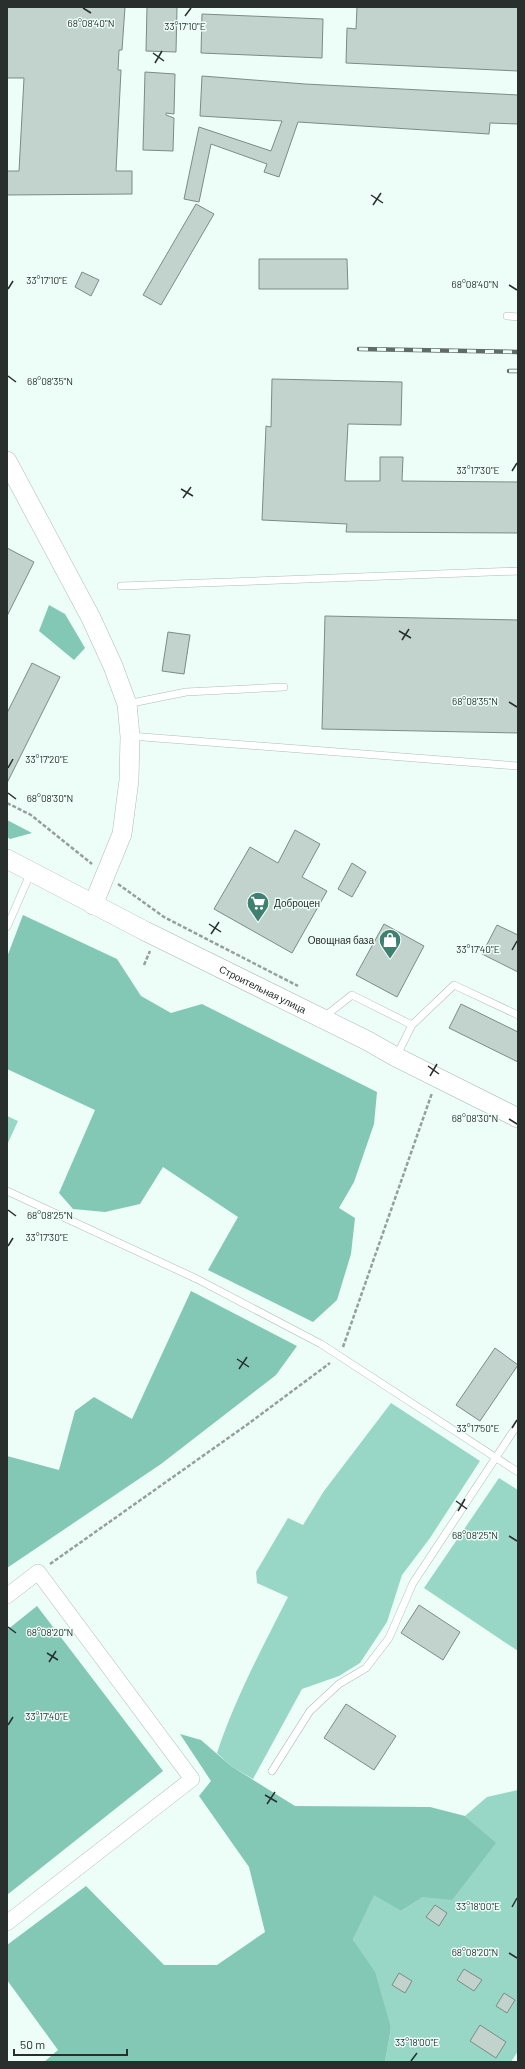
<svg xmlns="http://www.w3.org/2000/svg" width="525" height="2069" font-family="Barlow,sans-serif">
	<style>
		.green { fill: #98d7c5 }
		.forest { fill: #83c8b5 }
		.building { fill: #c2d2cd; stroke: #7c8b87 }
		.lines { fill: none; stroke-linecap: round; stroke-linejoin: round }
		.service-casing { stroke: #adbdb8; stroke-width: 8 }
		.minor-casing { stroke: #adbdb8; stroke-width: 16 }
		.tertiary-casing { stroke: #adbdb8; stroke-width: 20 }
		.path { stroke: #94a09d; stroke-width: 2.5; stroke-dasharray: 4 2; stroke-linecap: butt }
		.service { stroke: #fff; stroke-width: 7 }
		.minor { stroke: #fff; stroke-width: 15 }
		.tertiary { stroke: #fff; stroke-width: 19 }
		.rail-casing { stroke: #616b68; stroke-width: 4.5 }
		.rail { stroke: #edfdf8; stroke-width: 3; stroke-dasharray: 9; stroke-linecap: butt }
		.ticks { fill: none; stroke: #282f2d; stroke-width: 1.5 }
		.labels { text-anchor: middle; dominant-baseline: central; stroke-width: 3; stroke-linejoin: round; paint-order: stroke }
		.poi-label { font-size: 10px; fill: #282f2d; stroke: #edfdf8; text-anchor: start }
		.street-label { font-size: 10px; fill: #282f2d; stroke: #edfdf8 }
		.ticks-label { font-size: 10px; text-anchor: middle; fill: #282f2d; stroke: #edfdf8; stroke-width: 3; stroke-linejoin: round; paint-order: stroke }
	</style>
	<rect width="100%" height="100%" fill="#edfdf8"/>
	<path class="green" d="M 7,1116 L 18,1121 L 7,1145 Z
		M 391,1403 L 480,1461 L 430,1538 L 402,1575 L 387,1622 L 360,1663 L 339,1676 L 302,1689 L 253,1779 L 231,1766 L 217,1753 C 235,1699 262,1648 288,1597 L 257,1583 L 256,1572 L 288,1518 L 303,1525 L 324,1491 Z
		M 499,1478 L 518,1490 L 518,1651 L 424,1588 Z
		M 518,1790 L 518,2051 L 511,2062 L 385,2062 L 391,2028 L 353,1940 L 374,1894 L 401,1911 L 423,1897 L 495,1843 L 465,1816 L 487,1797 Z"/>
	<path class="forest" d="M 49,605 L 65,614 L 85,648 L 74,660 L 39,631 Z
		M 7,820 L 32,833 L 10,839 L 7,837 Z
		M 23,915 L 117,959 L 141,996 L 171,1013 L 202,1004 L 377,1092 L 374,1124 L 354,1182 L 339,1208 L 355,1218 L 351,1254 L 337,1300 L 313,1322 L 208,1270 L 238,1217 L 163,1167 L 140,1204 L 105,1212 L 73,1209 L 59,1193 L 95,1110 L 7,1069 L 7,957 Z
		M 191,1291 L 297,1346 L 276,1375 L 161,1464 L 7,1568 L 7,1456 L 59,1470 L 75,1411 L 94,1397 L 132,1419 Z
		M 37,1606 L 163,1771 L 7,1895 L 7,1630 Z
		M 180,1734 L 201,1740 L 231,1766 L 295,1806 L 430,1807 L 465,1816 L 496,1843 L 452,1900 L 423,1897 L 401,1911 L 374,1895 L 353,1940 L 375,1972 L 391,2028 L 385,2062 L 44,2062 L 58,2050 L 7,1980 L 7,1945 L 86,1886 L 164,1965 L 217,1965 L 265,1932 L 249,1867 L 199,1796 L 211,1781 Z"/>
	<path class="building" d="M 7,7 L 125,7 L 122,50 L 119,50 L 118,70 L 121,70 L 116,171 L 132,171 L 132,194 L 7,195 L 7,171 L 19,171 L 24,78 L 7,78 Z
		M 147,7 L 177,7 L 176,52 L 146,51 Z
		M 357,7 L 518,7 L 518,71 L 346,63 L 347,28 L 356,29 Z
		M 202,14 L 323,19 L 322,58 L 201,53 Z
		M 145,72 L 175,74 L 174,114 L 166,113 L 166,115 L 174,118 L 173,151 L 143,150 Z
		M 202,76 L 305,84 L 518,95 L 518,124 L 490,123 L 489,134 L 298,122 L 279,177 L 264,172 L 267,164 L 211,144 L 199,202 L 184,199 L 199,127 L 271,151 L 282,121 L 200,116 Z
		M 196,204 L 214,214 L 161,305 L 143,295 Z
		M 259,259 L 347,259 L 348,289 L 259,289 Z
		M 82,272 L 99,280 L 91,296 L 75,287 Z
		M 272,379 L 402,382 L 401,425 L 348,424 L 345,481 L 380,481 L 380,457 L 403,457 L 402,481 L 518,482 L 518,533 L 346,532 L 347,524 L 262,520 L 266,426 L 271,427 Z
		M 7,548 L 34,562 L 7,616 Z
		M 325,616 L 518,620 L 518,733 L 322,729 Z
		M 168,632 L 190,635 L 184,674 L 162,671 Z
		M 32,663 L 60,677 L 7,783 L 7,713 Z
		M 295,830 L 320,844 L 302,877 L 327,891 L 292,953 L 214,909 L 250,847 L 278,863 Z
		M 352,863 L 366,872 L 352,897 L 338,889 Z
		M 384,924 L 424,946 L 397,997 L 356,975 Z
		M 497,925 L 518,935 L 518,972 L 482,954 Z
		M 461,1004 L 518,1032 L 518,1062 L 449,1028 Z
		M 495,1348 L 518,1365 L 480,1421 L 456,1405 Z
		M 419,1605 L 460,1632 L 443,1660 L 401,1633 Z
		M 346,1704 L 396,1736 L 374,1770 L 324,1738 Z
		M 435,1905 L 447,1913 L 439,1926 L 426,1917 Z
		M 464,1969 L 482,1980 L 474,1991 L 457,1980 Z
		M 399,1973 L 412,1981 L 405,1993 L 392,1985 Z
		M 504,1993 L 515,2000 L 507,2013 L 496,2006 Z
		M 480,2025 L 506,2042 L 496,2058 L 470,2041 Z"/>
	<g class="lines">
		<g class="service-casing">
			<path id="service" d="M 507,316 L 518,317
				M 121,586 L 518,571
				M 127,704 L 186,692 L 284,687
				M 130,736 L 518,766
				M 7,927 L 31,872
				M 324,1017 L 352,995 L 412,1025 L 396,1057
				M 412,1025 L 454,985 L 518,1015
				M 7,1191 L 197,1279 L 321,1344 L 518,1472
				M 272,1771 L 310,1711 L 339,1684 L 366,1668 L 389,1638 L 413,1583 L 518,1424"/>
		</g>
		<g class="minor-casing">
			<path id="minor" d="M 7,1596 L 38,1572 L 192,1779 L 7,1923"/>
		</g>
		<g class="tertiary-casing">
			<g id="tertiary">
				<path d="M 7,461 L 91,618 L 113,666 L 127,704 L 130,736 L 129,780 L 122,834 L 93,905"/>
				<path id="s1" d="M 7,859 L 145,931 L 368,1041 L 396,1057 L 518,1118"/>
			</g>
		</g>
		<path class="path" d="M 7,803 L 31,815 L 92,864
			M 118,884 L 164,917 L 298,986
			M 144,965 L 150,951
			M 343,1347 L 432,1093
			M 50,1564 L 248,1424 L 330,1363"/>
		<use href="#service" class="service"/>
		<use href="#minor" class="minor"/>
		<use href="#tertiary" class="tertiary"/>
		<g class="rail-casing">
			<path id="rail" d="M 359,349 L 518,352
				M 509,371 L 518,371"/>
		</g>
		<use href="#rail" class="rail"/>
	</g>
	<path class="ticks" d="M 83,8 L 91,13M 185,16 L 191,8M 153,53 L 164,61M 155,63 L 162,51M 371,195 L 383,203M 373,205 L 381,193M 509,285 L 517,290M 8,289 L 13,281M 8,376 L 16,382M 512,471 L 517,463M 181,489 L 193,496M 183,498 L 191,487M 399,631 L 411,638M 402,640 L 409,629M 509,702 L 517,707M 8,768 L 13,759M 8,793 L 16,799M 209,924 L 221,932M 211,934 L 219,922M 512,950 L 517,941M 428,1066 L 439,1074M 430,1076 L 437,1064M 509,1119 L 517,1124M 8,1210 L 16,1216M 8,1246 L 13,1238M 237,1359 L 249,1367M 239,1369 L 247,1357M 512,1428 L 517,1420M 456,1501 L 467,1509M 458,1511 L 465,1499M 509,1536 L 517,1541M 8,1627 L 16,1633M 47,1653 L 58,1660M 49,1662 L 56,1651M 8,1725 L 13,1717M 265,1795 L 277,1802M 267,1804 L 275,1792M 512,1907 L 517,1898M 509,1953 L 517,1958M 411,2061 L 417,2053"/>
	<defs>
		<g id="supermarket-pin" transform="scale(1.15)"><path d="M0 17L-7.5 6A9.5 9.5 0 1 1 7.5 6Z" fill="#3f8070" stroke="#edfdf8"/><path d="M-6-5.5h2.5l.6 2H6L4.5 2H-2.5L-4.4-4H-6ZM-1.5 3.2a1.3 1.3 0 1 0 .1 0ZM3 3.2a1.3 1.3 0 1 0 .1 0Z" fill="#fff"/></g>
		<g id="shop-pin" transform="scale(1.15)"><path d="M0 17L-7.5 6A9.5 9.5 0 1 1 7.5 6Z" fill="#3f8070" stroke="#edfdf8"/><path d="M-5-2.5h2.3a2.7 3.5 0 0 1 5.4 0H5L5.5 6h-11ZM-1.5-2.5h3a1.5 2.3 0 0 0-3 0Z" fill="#fff"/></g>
	</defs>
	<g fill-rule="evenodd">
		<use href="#supermarket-pin" x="258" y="903"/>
		<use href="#shop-pin" x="390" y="940"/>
	</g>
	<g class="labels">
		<g class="poi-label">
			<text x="274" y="903">Доброцен</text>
			<text x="374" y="940" text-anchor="end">Овощная база</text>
		</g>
		<g class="street-label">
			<text stroke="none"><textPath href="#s1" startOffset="287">Строительная улица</textPath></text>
		</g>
	</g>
	<g class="ticks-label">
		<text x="91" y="27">68°08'40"N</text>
		<text x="185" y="30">33°17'10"E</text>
		<text x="47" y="284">33°17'10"E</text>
		<text x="475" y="288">68°08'40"N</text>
		<text x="50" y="385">68°08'35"N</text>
		<text x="478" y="474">33°17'30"E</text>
		<text x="475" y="705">68°08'35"N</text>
		<text x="47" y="763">33°17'20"E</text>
		<text x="50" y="802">68°08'30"N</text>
		<text x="478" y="953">33°17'40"E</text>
		<text x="475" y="1122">68°08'30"N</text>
		<text x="50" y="1219">68°08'25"N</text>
		<text x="47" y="1241">33°17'30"E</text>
		<text x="478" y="1432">33°17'50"E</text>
		<text x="475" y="1539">68°08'25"N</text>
		<text x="50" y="1636">68°08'20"N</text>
		<text x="47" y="1720">33°17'40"E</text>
		<text x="478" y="1910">33°18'00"E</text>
		<text x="475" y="1956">68°08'20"N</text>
		<text x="417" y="2046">33°18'00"E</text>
	</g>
	<rect width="525" height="2069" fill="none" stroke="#282f2d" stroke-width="16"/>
	<path d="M14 2049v6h113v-6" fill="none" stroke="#282f2d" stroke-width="2"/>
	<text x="20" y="2049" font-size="12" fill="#282f2d" stroke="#edfdf8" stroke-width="3" paint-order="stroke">50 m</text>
</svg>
